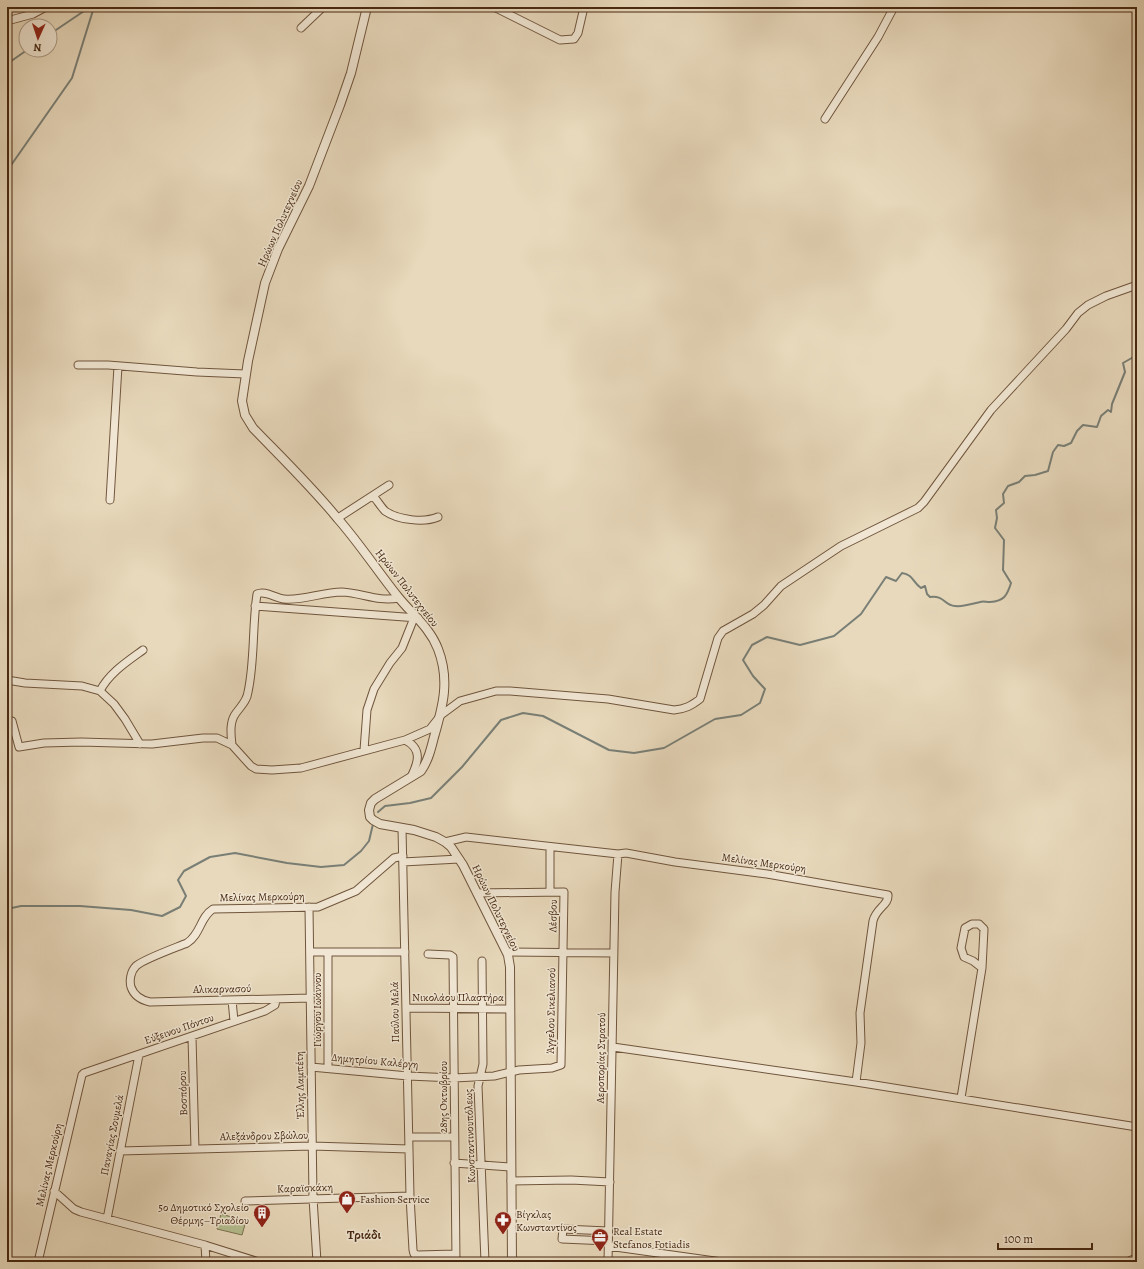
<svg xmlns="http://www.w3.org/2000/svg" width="1144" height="1269" font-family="Alegreya,serif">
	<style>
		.green { fill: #b5bf91; stroke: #7e7452 }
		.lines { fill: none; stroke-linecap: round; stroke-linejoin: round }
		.stream { stroke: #797f76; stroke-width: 2 }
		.minor-casing { stroke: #70553c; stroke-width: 9 }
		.tertiary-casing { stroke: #70553c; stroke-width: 10 }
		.minor { stroke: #f0e6d3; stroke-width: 7 }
		.tertiary { stroke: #f0e6d3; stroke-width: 8 }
		.labels { text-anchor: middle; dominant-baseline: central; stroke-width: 3; stroke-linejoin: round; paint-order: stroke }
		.street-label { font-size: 11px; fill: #482912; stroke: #f0e6d3 }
		.poi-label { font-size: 11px; fill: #482912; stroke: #f0e6d3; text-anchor: start }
		.quarter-label { font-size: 13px; font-weight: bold; fill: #482912; stroke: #f0e6d3 }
	</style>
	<rect width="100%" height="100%" fill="#e8d9bc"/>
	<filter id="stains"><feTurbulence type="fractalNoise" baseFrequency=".005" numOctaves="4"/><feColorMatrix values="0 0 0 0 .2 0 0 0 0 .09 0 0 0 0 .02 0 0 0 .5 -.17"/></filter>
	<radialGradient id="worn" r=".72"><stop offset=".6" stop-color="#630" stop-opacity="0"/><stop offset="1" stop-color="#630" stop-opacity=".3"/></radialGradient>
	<path class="green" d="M 221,1214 L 246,1221 L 242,1235 L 217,1229 Z"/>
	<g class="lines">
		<path class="stream" d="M 50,34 L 90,7
			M 7,64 L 27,50
			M 7,171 L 72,78 L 94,7
			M 378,812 L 385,806 L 410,803 L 431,798 L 462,767 L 501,720 L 523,713 L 543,716 L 609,750 L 634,753 L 664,748 L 715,719 L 741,715 L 760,703 L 765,689 L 753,676 L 743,660 L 752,645 L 767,637 L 800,645 L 834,636 L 861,614 L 886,577 L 896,581 L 902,573 C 914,575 912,582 921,588 L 925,586 L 927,594 L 930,597 C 945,595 944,606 955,606 C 963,607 972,604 980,602 C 983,601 986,602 990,602 C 1004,601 1007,596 1011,583 L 1003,570 L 1004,540 L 995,528 L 997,518 L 996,510 L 1004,503 L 1003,494 L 1008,486 L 1019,482 L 1025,476 L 1035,475 L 1048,471 L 1053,452 L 1058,445 L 1064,446 L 1071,443 L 1077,431 L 1083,425 L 1097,427 L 1101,416 L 1108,410 L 1111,412 L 1112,404 L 1125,372 L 1123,363 L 1137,355
			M 7,909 L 21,906 L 80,906 L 131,910 L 162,916 L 180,907 L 186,896 L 178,880 L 184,871 L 210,857 L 235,853 L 287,863 L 321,867 L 344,865 L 361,851 L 369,841 L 373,824"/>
		<g class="minor-casing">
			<path id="minor" d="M 494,7 L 560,40 L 574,39 L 578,33 L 584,7
				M 7,21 L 33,14 L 46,7
				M 301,28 L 323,7
				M 825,119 L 878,37 L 894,7
				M 78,365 L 108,365 L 197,372 L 245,374
				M 373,496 C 377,500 381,507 385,511 C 398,520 424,523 438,517
				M 110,500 L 118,366
				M 338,518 L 389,485
				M 255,606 L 418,618
				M 7,680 L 25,683 L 82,686 L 100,691 L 114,704 L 125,719 L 140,744
				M 100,691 C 109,673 128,661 143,650
				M 12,721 L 19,747 L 44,743 L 81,742 L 152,744 L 203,738 L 217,738 L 232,745 L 251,766 L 256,769 L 272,770 L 301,768 L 405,740 C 423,749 418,763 411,777
				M 405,740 L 430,729 L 441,715 L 460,701 L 496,691 L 510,691 L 608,699 L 674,710 C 685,709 691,706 700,699 L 718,638 L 723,631 L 753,614 L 764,605 L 781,586 L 841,546 L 918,508 L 924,502 L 991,410 L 1066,329 L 1078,313 L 1088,305 L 1106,296 L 1137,285
				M 232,745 C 231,735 229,722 236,713 C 241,706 247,701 248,692 C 255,660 252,627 257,594 C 265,590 275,598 284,599 C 303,601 322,592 342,592 C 363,593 377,602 399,598
				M 364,750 L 367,710 L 374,689 L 390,663 L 402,648 L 414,618 L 413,614
				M 402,828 L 410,1196 L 413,1250 L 414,1254 L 418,1255 L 455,1254
				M 445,842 L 466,837 L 618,854 L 626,853 L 675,862 L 767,874 L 888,895 C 889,905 876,908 873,921 L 860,1013 L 861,1043 L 856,1082
				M 403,862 L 459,859
				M 550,892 L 550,847
				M 309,907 L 313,1198 L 317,1262
				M 310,952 L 405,952
				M 508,952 L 614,953
				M 428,954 L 450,955 L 453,957 L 456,1262
				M 482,961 L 483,1064 L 478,1086 L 485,1262
				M 310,998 L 150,1002 C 141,1000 134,996 131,987 C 129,980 131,971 136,966 C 144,959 175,948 187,943 C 201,934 200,917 213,909 L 318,907 L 356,891 L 394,858 L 403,856
				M 232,1000 L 234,1021
				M 406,1008 L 510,1009
				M 192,1037 L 195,1149
				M 613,1047 L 856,1082 L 1137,1127
				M 311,1067 L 408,1076 L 454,1078 L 494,1076 L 519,1070 L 552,1068 L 561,1065 L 564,892 L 477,893
				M 328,1068 L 328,952
				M 961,1098 L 982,968 L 973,961 L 964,957 L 961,948 L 965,928 L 972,924 L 979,924 L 984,929 L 982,968
				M 409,1137 L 454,1137
				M 120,1151 L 312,1146 L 409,1149
				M 454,1163 L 511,1167
				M 511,1181 L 571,1180 L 610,1182
				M 54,1191 L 74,1209 L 81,1212 L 205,1245 L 259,1262
				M 245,1201 L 410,1196
				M 107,1219 L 139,1055
				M 608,1241 L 562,1239 L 563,1229 L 608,1231
				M 205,1245 L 206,1262
				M 608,1246 L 722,1262
				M 38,1262 L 82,1075 L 84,1073 L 265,1011 L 275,1005 L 276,999
				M 608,1262 L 615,892 L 618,854"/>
		</g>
		<g class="tertiary-casing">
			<path id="tertiary" d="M 367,7 L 351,73 L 340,105 L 309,186 L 278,249 L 265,283 L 248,361 L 242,401 L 245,415 L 253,428 C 282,458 312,487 338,519 C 360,544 378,572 399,598 C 413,615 430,628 438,649 C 450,680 443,706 434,737 C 431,749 428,761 421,771 L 375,799 L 371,803 L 369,810 L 370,817 L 373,820 L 380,824 L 414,830 L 436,837 L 445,842 L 451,847 L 463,865 L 508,955 L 510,967 L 512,1262
				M 1128,1262 L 1137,1258"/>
		</g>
		<use href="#minor" class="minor"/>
		<use href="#tertiary" class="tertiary"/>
	</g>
	<defs>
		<g id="shop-pin" transform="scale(0.9)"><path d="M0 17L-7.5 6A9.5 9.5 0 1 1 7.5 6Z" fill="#8f2418" stroke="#f0e6d3"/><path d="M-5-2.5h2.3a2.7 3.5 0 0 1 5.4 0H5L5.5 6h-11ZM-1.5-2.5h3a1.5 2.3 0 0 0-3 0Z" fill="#fff"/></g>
		<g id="building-pin" transform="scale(0.9)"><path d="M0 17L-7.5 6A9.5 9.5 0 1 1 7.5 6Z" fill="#8f2418" stroke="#f0e6d3"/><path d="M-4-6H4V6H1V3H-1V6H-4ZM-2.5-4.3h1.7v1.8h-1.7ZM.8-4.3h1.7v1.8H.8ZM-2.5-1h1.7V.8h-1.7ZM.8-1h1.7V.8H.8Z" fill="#fff"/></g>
		<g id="pharmacy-pin" transform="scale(0.9)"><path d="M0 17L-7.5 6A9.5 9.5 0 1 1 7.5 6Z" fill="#8f2418" stroke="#f0e6d3"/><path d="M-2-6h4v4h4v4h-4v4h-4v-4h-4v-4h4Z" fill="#fff"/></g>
		<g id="office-pin" transform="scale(0.9)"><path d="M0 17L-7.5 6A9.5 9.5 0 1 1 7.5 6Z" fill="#8f2418" stroke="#f0e6d3"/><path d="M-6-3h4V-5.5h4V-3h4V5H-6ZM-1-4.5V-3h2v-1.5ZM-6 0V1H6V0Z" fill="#fff"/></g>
	</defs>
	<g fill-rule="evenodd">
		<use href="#shop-pin" x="347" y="1199"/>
		<use href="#building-pin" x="262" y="1213"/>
		<use href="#pharmacy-pin" x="503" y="1220"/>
		<use href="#office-pin" x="600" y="1237"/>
	</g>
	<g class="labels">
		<g class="street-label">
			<text transform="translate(280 223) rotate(-66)">Ηρώων Πολυτεχνείου</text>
			<text transform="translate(407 588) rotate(52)">Ηρώων Πολυτεχνείου</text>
			<text transform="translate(764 863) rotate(8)">Μελίνας Μερκούρη</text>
			<text transform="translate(262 897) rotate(-1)">Μελίνας Μερκούρη</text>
			<text transform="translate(496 908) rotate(64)">Ηρώων Πολυτεχνείου</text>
			<text transform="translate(553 916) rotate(-89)">Λέσβου</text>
			<text transform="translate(222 989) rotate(-1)">Αλικαρνασού</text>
			<text x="458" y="997">Νικολάου Πλαστήρα</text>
			<text transform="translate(317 1010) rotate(-90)">Γιώργου Ιωάννου</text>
			<text transform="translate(551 1011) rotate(-89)">Άγγελου Σικελιανού</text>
			<text transform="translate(395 1012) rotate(-91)">Παύλου Μελά</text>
			<text transform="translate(179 1029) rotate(-19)">Εύξεινου Πόντου</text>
			<text transform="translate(601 1058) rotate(-89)">Αεροπορίας Στρατού</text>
			<text transform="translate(375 1061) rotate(5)">Δημητρίου Καλέργη</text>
			<text transform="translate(300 1085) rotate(-91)">Έλλης Λαμπέτη</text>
			<text transform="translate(183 1093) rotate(-92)">Βοσπόρου</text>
			<text transform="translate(443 1097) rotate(-90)">28ης Οκτωβρίου</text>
			<text transform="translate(112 1135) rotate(-79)">Παναγίας Σουμελά</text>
			<text transform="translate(264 1136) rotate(-1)">Αλεξάνδρου Σβώλου</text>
			<text transform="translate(470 1136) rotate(-92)">Κωνσταντινουπόλεως</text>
			<text transform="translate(49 1165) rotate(-77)">Μελίνας Μερκούρη</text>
			<text transform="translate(305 1188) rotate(-2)">Καραϊσκάκη</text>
		</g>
		<g class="poi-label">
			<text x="360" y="1199">Fashion Service</text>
			<text x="249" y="1207" text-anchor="end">5ο Δημοτικό Σχολείο<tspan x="249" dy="13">Θέρμης–Τριαδίου</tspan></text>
			<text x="516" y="1214">Βίγκλας<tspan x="516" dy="13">Κωνσταντίνος</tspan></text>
			<text x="613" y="1231">Real Estate<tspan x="613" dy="13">Stefanos Fotiadis</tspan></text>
		</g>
		<g class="quarter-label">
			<text x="364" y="1234">Τριάδι</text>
		</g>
	</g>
	<rect width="1144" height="1269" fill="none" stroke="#e8d9bc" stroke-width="24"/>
	<rect x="8" y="8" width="1128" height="1253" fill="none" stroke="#482912" stroke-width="2"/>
	<rect x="12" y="12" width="1120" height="1245" fill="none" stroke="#482912"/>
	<g transform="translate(38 38) rotate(183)"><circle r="19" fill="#f0e6d3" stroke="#ad9a86"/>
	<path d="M0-3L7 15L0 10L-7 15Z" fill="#8f2418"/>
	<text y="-6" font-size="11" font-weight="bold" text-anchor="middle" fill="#482912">N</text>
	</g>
	<path d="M998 1243v6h94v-6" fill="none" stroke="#482912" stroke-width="2"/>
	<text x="1004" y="1243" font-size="12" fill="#482912" stroke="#f0e6d3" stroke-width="3" paint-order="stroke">100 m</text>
	<rect width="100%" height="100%" filter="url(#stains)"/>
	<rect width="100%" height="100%" fill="url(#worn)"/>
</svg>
